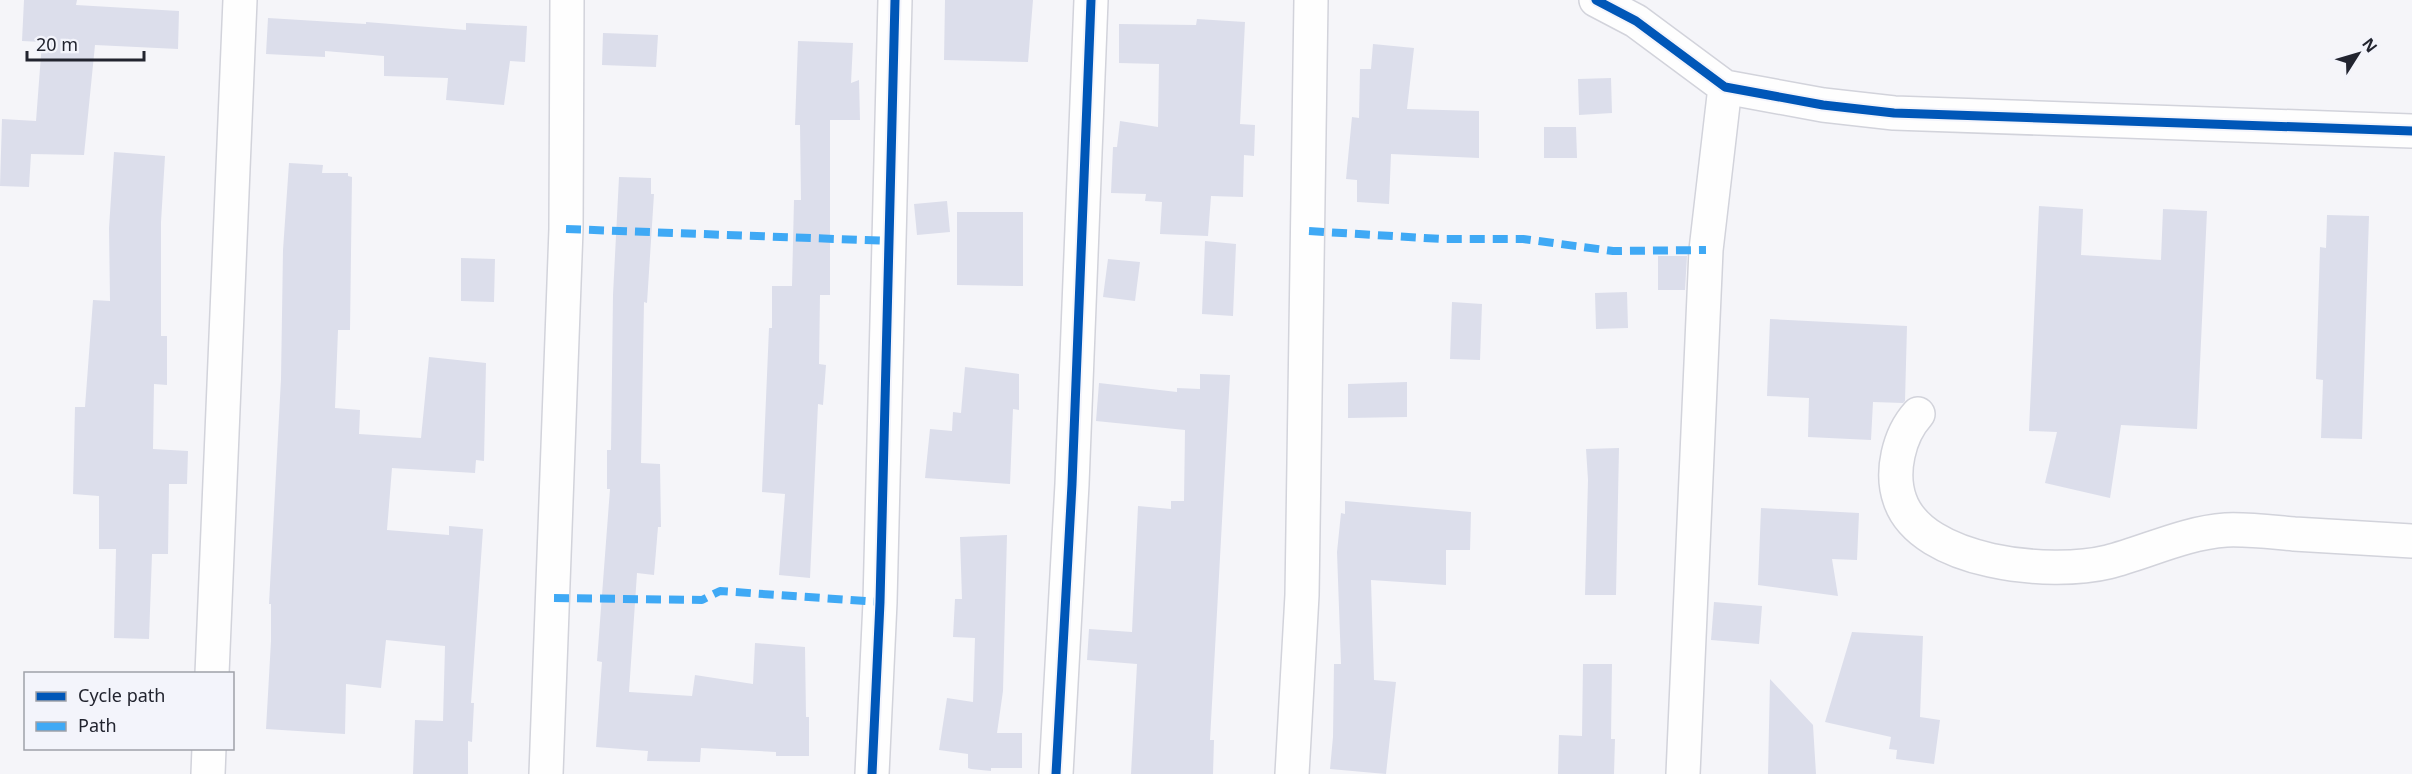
<svg xmlns="http://www.w3.org/2000/svg" width="2412" height="774" font-family="'Noto Sans',sans-serif">
	<style>
		.building { fill: #dcdeeb }
		.lines { fill: none; stroke-linecap: round; stroke-linejoin: round }
		.minor-casing { stroke: #d2d3db; stroke-width: 36 }
		.minor { stroke: #fefefe; stroke-width: 33 }
		.quiet { stroke: #3fa9f5; stroke-width: 8; stroke-dasharray: 15 8; stroke-linecap: butt }
		.cycleway-casing { stroke: #f3f4fb; stroke-width: 13 }
		.cycleway { stroke: #0057b8; stroke-width: 9 }
	</style>
	<rect width="100%" height="100%" fill="#f5f5f9"/>
	<path class="building" d="M 24,0 L 77,0 L 76,5 L 179,11 L 178,49 L 95,45 L 84,155 L 31,154 L 29,187 L 0,186 L 2,119 L 36,121 L 42,42 L 22,41 Z
		M 945,0 L 1033,0 L 1028,62 L 944,60 Z
		M 268,18 L 366,24 L 366,22 L 466,30 L 466,23 L 527,26 L 525,62 L 510,61 L 504,105 L 446,100 L 448,78 L 384,76 L 384,56 L 325,51 L 325,57 L 266,54 Z
		M 1197,19 L 1245,22 L 1240,124 L 1255,125 L 1254,156 L 1244,155 L 1243,197 L 1211,196 L 1208,236 L 1160,234 L 1162,202 L 1145,201 L 1146,194 L 1111,193 L 1113,147 L 1117,147 L 1120,121 L 1158,127 L 1159,64 L 1119,63 L 1119,24 L 1196,25 Z
		M 603,33 L 658,35 L 656,67 L 602,65 Z
		M 798,41 L 853,43 L 851,83 L 859,80 L 860,120 L 830,120 L 830,295 L 820,295 L 819,364 L 826,365 L 823,405 L 818,404 L 810,578 L 779,575 L 785,494 L 762,492 L 769,328 L 772,328 L 772,286 L 792,286 L 794,200 L 801,200 L 800,125 L 795,125 Z
		M 1373,44 L 1414,48 L 1407,109 L 1479,111 L 1479,158 L 1391,154 L 1389,204 L 1357,202 L 1357,180 L 1346,179 L 1352,117 L 1359,118 L 1360,69 L 1371,69 Z
		M 1611,78 L 1612,113 L 1579,115 L 1578,79 Z
		M 1544,127 L 1576,127 L 1577,158 L 1544,158 Z
		M 114,152 L 165,156 L 161,222 L 161,336 L 167,336 L 167,385 L 154,384 L 153,449 L 188,451 L 187,484 L 169,484 L 168,554 L 152,554 L 149,639 L 114,638 L 116,549 L 99,549 L 99,496 L 73,494 L 75,407 L 85,407 L 93,300 L 110,301 L 109,228 Z
		M 289,163 L 323,165 L 322,173 L 348,173 L 348,176 L 352,177 L 350,330 L 338,330 L 335,408 L 360,410 L 359,434 L 421,438 L 429,357 L 486,363 L 484,461 L 476,460 L 475,473 L 392,468 L 387,530 L 449,535 L 449,526 L 483,529 L 471,703 L 474,703 L 472,742 L 468,741 L 468,774 L 413,774 L 415,720 L 443,721 L 445,646 L 386,640 L 381,688 L 346,684 L 345,734 L 266,729 L 271,641 L 271,604 L 269,604 L 281,379 L 283,250 Z
		M 619,177 L 651,178 L 651,194 L 654,194 L 647,303 L 644,302 L 641,463 L 660,464 L 661,527 L 658,527 L 654,575 L 637,573 L 629,692 L 692,696 L 695,675 L 753,684 L 755,643 L 805,647 L 806,717 L 809,717 L 809,756 L 776,756 L 776,752 L 701,748 L 700,762 L 647,761 L 648,751 L 596,747 L 602,662 L 597,661 L 610,489 L 607,489 L 607,450 L 611,450 L 613,295 Z
		M 947,201 L 950,232 L 917,235 L 914,204 Z
		M 2039,206 L 2083,209 L 2081,255 L 2161,260 L 2163,209 L 2207,211 L 2197,429 L 2121,425 L 2110,498 L 2045,483 L 2057,432 L 2029,431 Z
		M 957,212 L 1023,212 L 1023,286 L 957,285 Z
		M 2327,215 L 2369,216 L 2362,439 L 2321,438 L 2323,380 L 2316,379 L 2320,247 L 2326,248 Z
		M 1205,241 L 1236,244 L 1233,316 L 1202,314 Z
		M 1658,256 L 1687,256 L 1685,290 L 1658,290 Z
		M 461,258 L 495,259 L 494,302 L 461,301 Z
		M 1108,259 L 1140,262 L 1135,301 L 1103,297 Z
		M 1627,292 L 1628,328 L 1596,329 L 1595,293 Z
		M 1452,302 L 1482,304 L 1480,360 L 1450,359 Z
		M 1770,319 L 1907,326 L 1905,401 L 1903,403 L 1873,402 L 1871,440 L 1808,437 L 1809,398 L 1767,396 Z
		M 965,367 L 1019,374 L 1019,410 L 1013,409 L 1010,484 L 925,478 L 930,429 L 952,431 L 953,412 L 961,413 Z
		M 1200,374 L 1230,375 L 1210,740 L 1214,740 L 1213,774 L 1131,774 L 1137,664 L 1087,660 L 1089,629 L 1132,632 L 1138,506 L 1171,509 L 1171,501 L 1184,501 L 1185,430 L 1096,421 L 1099,383 L 1177,392 L 1177,388 L 1200,389 Z
		M 1407,382 L 1407,417 L 1348,418 L 1348,384 Z
		M 1619,448 L 1616,595 L 1585,595 L 1588,480 L 1586,449 Z
		M 1345,501 L 1471,512 L 1470,550 L 1446,550 L 1446,585 L 1371,580 L 1374,680 L 1396,682 L 1386,774 L 1330,769 L 1333,737 L 1334,664 L 1341,664 L 1337,552 L 1341,513 L 1345,514 Z
		M 1761,508 L 1859,513 L 1857,560 L 1832,559 L 1838,596 L 1758,585 Z
		M 1007,535 L 1003,691 L 997,733 L 1022,733 L 1022,768 L 991,768 L 991,771 L 971,769 L 968,768 L 968,754 L 939,750 L 947,698 L 973,702 L 975,638 L 953,637 L 955,599 L 962,599 L 960,537 Z
		M 1714,602 L 1762,606 L 1759,644 L 1711,640 Z
		M 1852,632 L 1923,636 L 1920,717 L 1940,720 L 1934,764 L 1896,759 L 1897,750 L 1889,749 L 1891,737 L 1825,722 Z
		M 1583,664 L 1612,664 L 1611,739 L 1615,739 L 1614,774 L 1558,774 L 1559,735 L 1582,736 Z
		M 1770,679 L 1813,725 L 1816,774 L 1768,774 Z"/>
	<g class="lines">
		<g class="minor-casing">
			<path id="minor" d="M 1596,0 L 1636,21 L 1725,87 L 1823,105 L 1894,113 L 2412,131
				M 1918,414 C 1899,435 1890,472 1900,500 C 1922,564 2051,576 2108,562 C 2147,552 2184,533 2226,530 C 2248,529 2271,532 2294,534 C 2333,536 2373,539 2412,541
				M 212,674 L 240,0
				M 208,774 L 209,748
				M 546,774 L 566,229 L 567,0
				M 872,774 L 880,602 L 895,0
				M 1056,774 L 1072,484 L 1091,0
				M 1292,774 L 1302,595 L 1311,0
				M 1683,774 L 1706,250 L 1725,87"/>
		</g>
		<use href="#minor" class="minor"/>
		<path class="quiet" d="M 566,229 L 890,241
			M 1309,231 L 1441,239 L 1523,239 L 1613,251 L 1706,250
			M 554,598 L 702,600 L 720,591 L 880,602"/>
		<g class="cycleway-casing">
			<path id="cycleway" d="M 1596,0 L 1636,21 L 1725,87 L 1823,105 L 1894,113 L 2412,131
				M 872,774 L 880,602 L 895,0
				M 1056,774 L 1072,484 L 1091,0"/>
		</g>
		<use href="#cycleway" class="cycleway"/>
	</g>
	<rect x="24" y="672" width="210" height="78" fill="#f3f4fb" stroke="#9fa1a9" stroke-width="1.5"/>
	<rect x="36" y="692" width="30" height="9" fill="#0057b8" stroke="#9fa1a9" stroke-width="1.5"/>
	<text x="78" y="702" font-size="18" fill="#22242f">Cycle path</text>
	<rect x="36" y="722" width="30" height="9" fill="#3fa9f5" stroke="#9fa1a9" stroke-width="1.5"/>
	<text x="78" y="732" font-size="18" fill="#22242f">Path</text>
	<g transform="translate(2358 54) rotate(53)" stroke="#f3f4fb" stroke-width="4.5" paint-order="stroke">
	<path d="M0-4.5L10 22L0 15L-10 22Z" fill="#22242f"/>
	<text y="-9" font-size="16" font-weight="bold" text-anchor="middle" fill="#22242f">N</text>
	</g>
	<path d="M27 51v9h117v-9" fill="none" stroke="#22242f" stroke-width="3"/>
	<text x="36" y="51" font-size="18" fill="#22242f" stroke="#f3f4fb" stroke-width="4.5" paint-order="stroke">20 m</text>
</svg>
